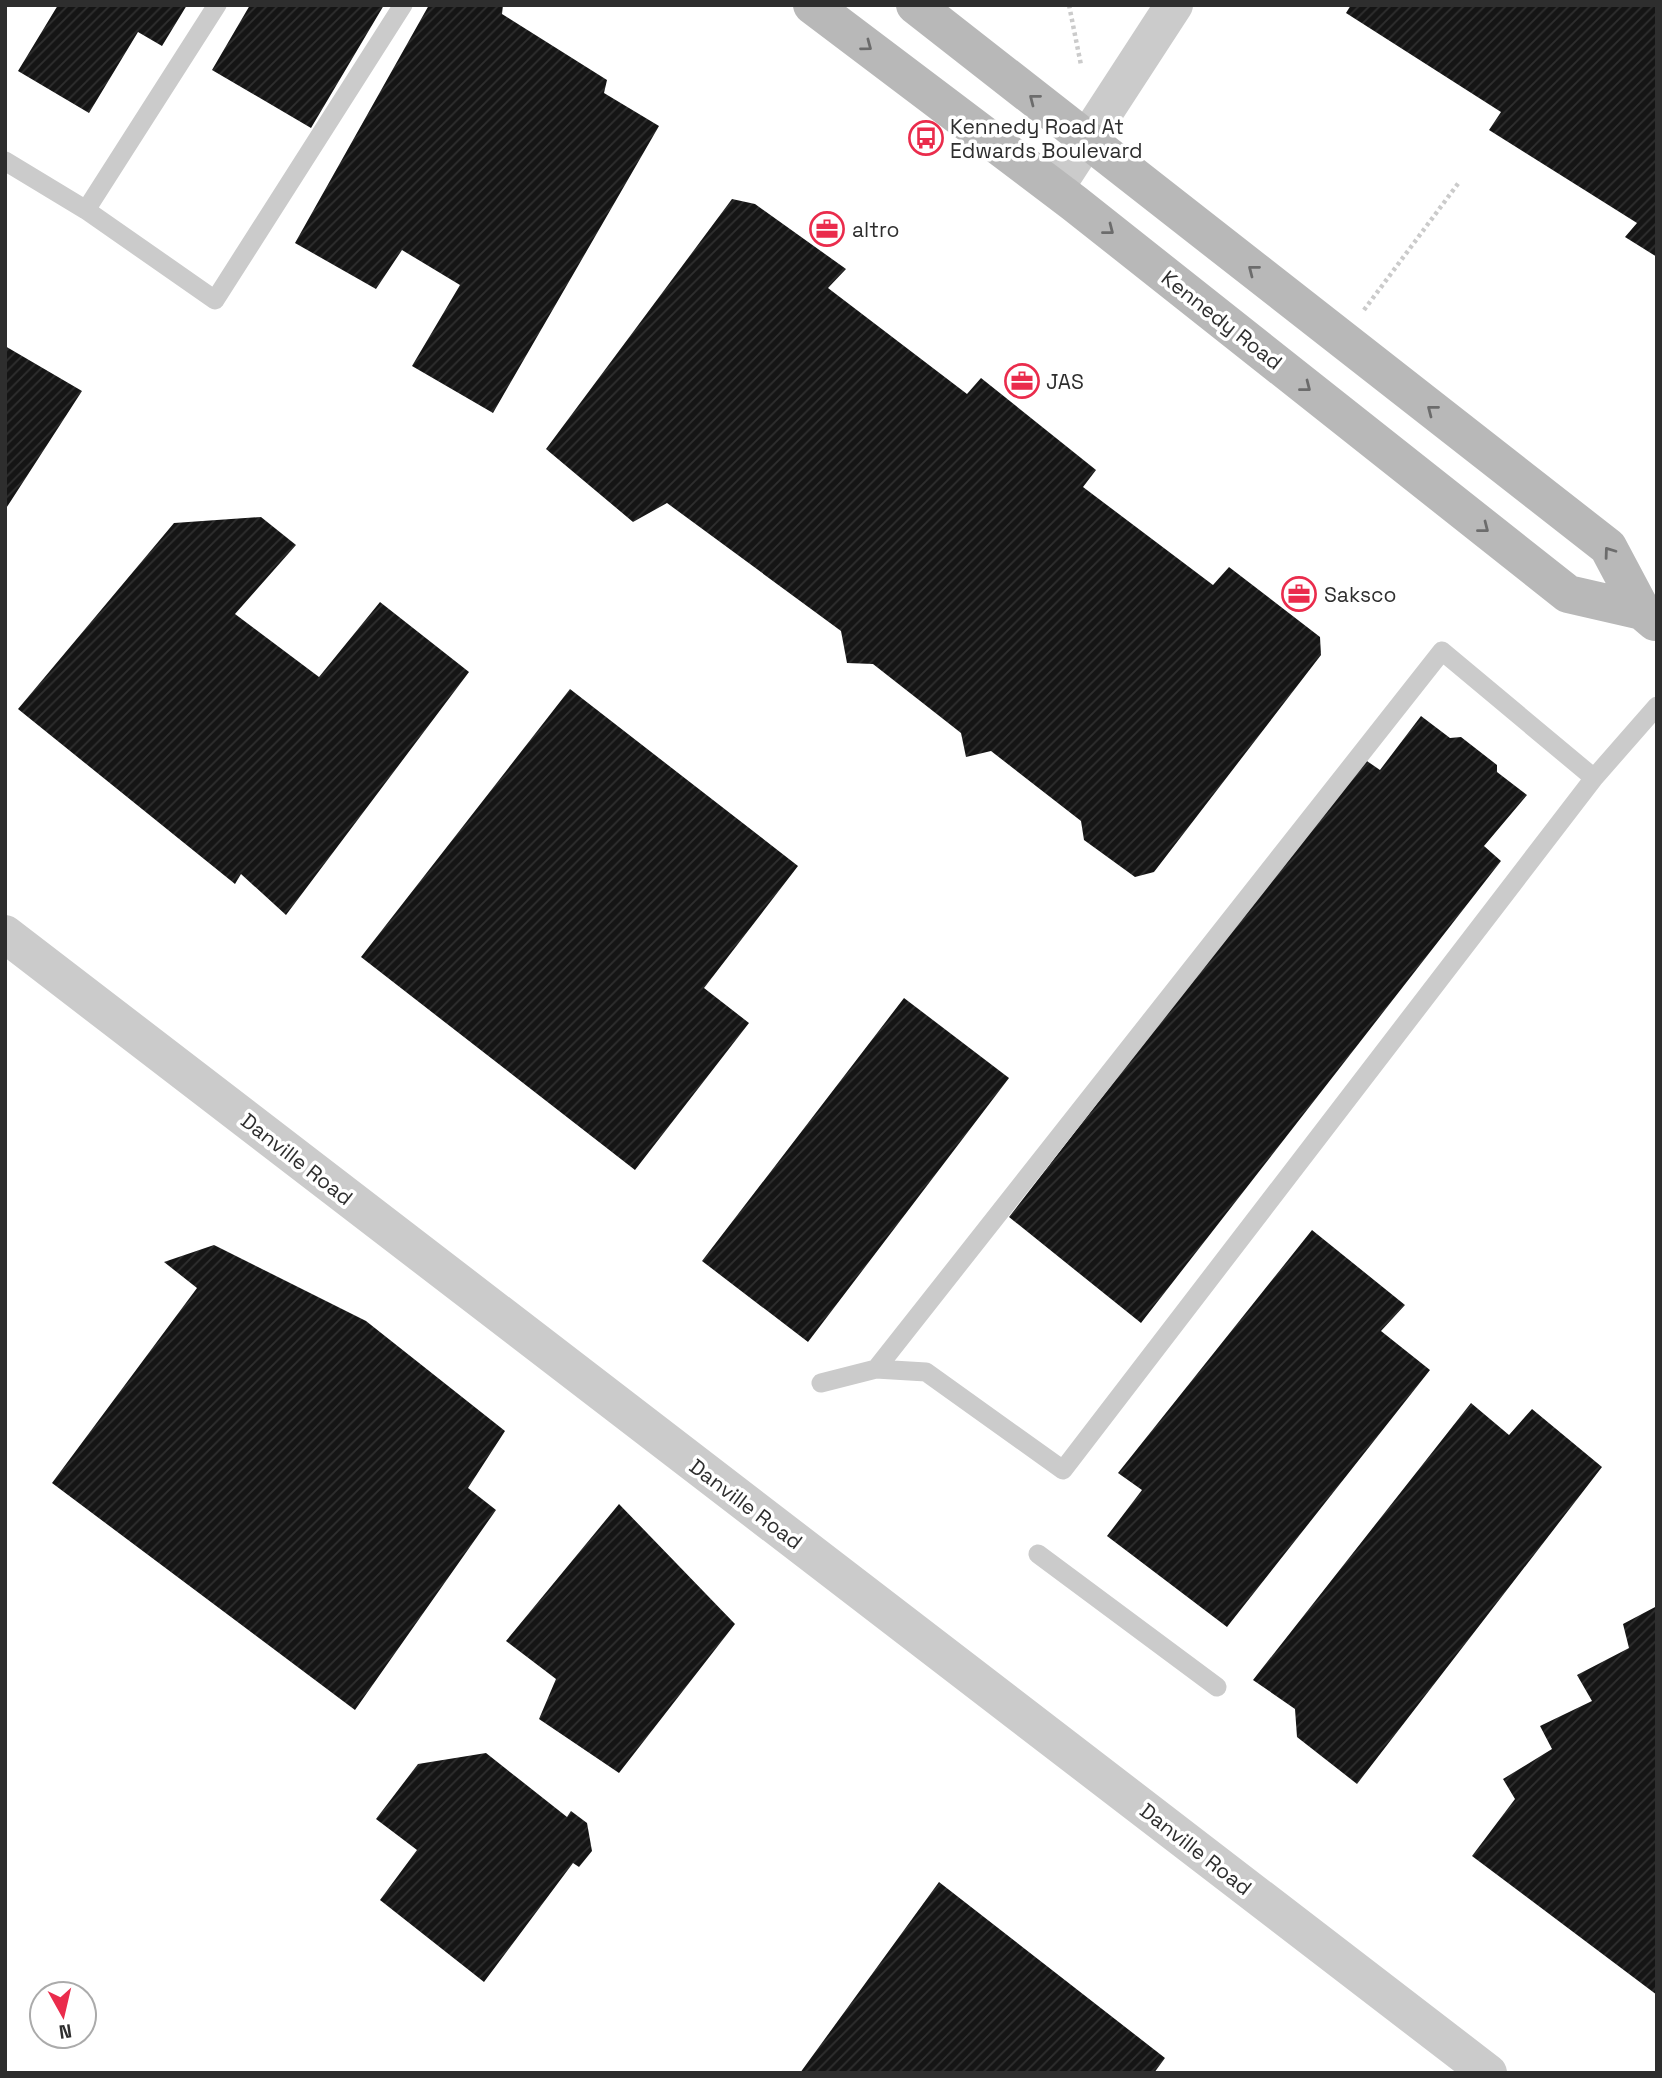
<svg xmlns="http://www.w3.org/2000/svg" width="1662" height="2078" font-family="'Space Grotesk',sans-serif">
	<style>
		.building { fill: url(#building-hatch) }
		.lines { fill: none; stroke-linecap: round; stroke-linejoin: round }
		.path { stroke: #cbcbcb; stroke-width: 4.5; stroke-dasharray: 3.5 3.5; stroke-linecap: butt }
		.service { stroke: #cbcbcb; stroke-width: 19 }
		.minor { stroke: #cbcbcb; stroke-width: 38 }
		.tertiary { stroke: #cbcbcb; stroke-width: 38 }
		.secondary { stroke: #b8b8b8; stroke-width: 38 }
		.oneway { stroke: #6c6c6c }
		.labels { text-anchor: middle; dominant-baseline: central; stroke-width: 7; stroke-linejoin: round; paint-order: stroke }
		.poi-label { font-size: 21px; fill: #2e2e2e; stroke: #fff; text-anchor: start }
		.street-label { font-size: 21px; fill: #2e2e2e; stroke: #fff }
	</style>
	<defs>
		<pattern id="building-hatch" width="6" height="6" patternUnits="userSpaceOnUse" patternTransform="scale(1.75)"><rect width="6" height="6" fill="#151515"/><path d="M-1 1l2-2M0 6l6-6M5 7l2-2" fill="none" stroke="#2f2f2f"/></pattern>
	</defs>
	<rect width="100%" height="100%" fill="#fff"/>
	<path class="building" d="M 58,5 L 187,5 L 162,46 L 138,32 L 89,113 L 18,71 Z
		M 250,5 L 384,5 L 311,128 L 212,70 Z
		M 429,5 L 503,5 L 502,14 L 607,80 L 604,93 L 659,126 L 493,413 L 412,366 L 460,285 L 402,250 L 376,289 L 295,243 Z
		M 1351,5 L 1657,5 L 1657,257 L 1625,237 L 1637,223 L 1489,130 L 1501,112 L 1346,13 Z
		M 732,199 L 755,204 L 846,269 L 828,288 L 967,394 L 981,378 L 1096,470 L 1083,487 L 1213,585 L 1229,567 L 1320,637 L 1321,655 L 1154,872 L 1135,877 L 1084,840 L 1081,821 L 991,751 L 966,757 L 961,733 L 873,664 L 847,663 L 841,631 L 667,503 L 633,522 L 546,449 Z
		M 5,346 L 82,391 L 5,510 Z
		M 261,517 L 296,545 L 235,614 L 319,677 L 380,602 L 469,672 L 286,915 L 241,874 L 235,884 L 18,709 L 174,523 Z
		M 570,689 L 798,866 L 704,988 L 749,1023 L 635,1170 L 361,957 Z
		M 1421,716 L 1450,738 L 1461,737 L 1497,765 L 1497,772 L 1527,795 L 1484,846 L 1501,861 L 1141,1323 L 1009,1217 L 1364,759 L 1380,770 Z
		M 904,998 L 1009,1078 L 808,1342 L 702,1261 Z
		M 1312,1230 L 1405,1305 L 1381,1331 L 1430,1370 L 1227,1627 L 1107,1536 L 1142,1490 L 1118,1473 Z
		M 214,1245 L 366,1321 L 505,1431 L 468,1488 L 496,1510 L 355,1710 L 52,1483 L 197,1288 L 164,1262 Z
		M 1471,1403 L 1509,1435 L 1532,1409 L 1602,1467 L 1357,1784 L 1297,1737 L 1295,1709 L 1253,1680 Z
		M 619,1504 L 735,1624 L 619,1773 L 539,1719 L 556,1679 L 506,1641 Z
		M 1657,1606 L 1657,1995 L 1472,1856 L 1515,1799 L 1503,1779 L 1552,1749 L 1540,1726 L 1592,1701 L 1577,1675 L 1629,1648 L 1623,1624 Z
		M 486,1753 L 567,1817 L 571,1811 L 587,1823 L 592,1851 L 579,1867 L 573,1863 L 484,1982 L 380,1900 L 417,1850 L 376,1819 L 418,1764 Z
		M 939,1882 L 1165,2058 L 1154,2073 L 800,2073 Z"/>
	<g class="lines">
		<path class="path" d="M 1069,5 L 1081,65
			M 1364,310 L 1460,181"/>
		<path class="service" d="M 217,5 L 86,210 L 215,300 L 403,5
			M 5,161 L 86,210
			M 876,1369 L 1442,651 L 1594,778
			M 821,1383 L 876,1369 L 926,1372 L 1063,1470 L 1594,778 L 1657,706
			M 1038,1554 L 1217,1687"/>
		<path class="minor" d="M 5,934 L 1488,2073"/>
		<path class="tertiary" d="M 1055,188 L 1174,5"/>
		<path class="secondary" d="M 812,5 L 1074,203 L 1568,594 L 1642,611
			M 915,5 L 1608,547 L 1642,611 L 1655,622"/>
	</g>
	<defs><path id="oneway-chevron" d="M-2-3.5L2.5 0L-2 3.5" fill="none" stroke-width="1.6" stroke-linecap="round" stroke-linejoin="round" transform="scale(1.75)"/></defs>
	<g class="oneway">
		<use href="#oneway-chevron" transform="translate(867 46) rotate(37)"/>
		<use href="#oneway-chevron" transform="translate(1034 99) rotate(-142)"/>
		<use href="#oneway-chevron" transform="translate(1109 230) rotate(38)"/>
		<use href="#oneway-chevron" transform="translate(1253 270) rotate(-142)"/>
		<use href="#oneway-chevron" transform="translate(1306 387) rotate(38)"/>
		<use href="#oneway-chevron" transform="translate(1432 410) rotate(-142)"/>
		<use href="#oneway-chevron" transform="translate(1484 528) rotate(38)"/>
		<use href="#oneway-chevron" transform="translate(1609 552) rotate(-126)"/>
	</g>
	<defs>
		<g id="bus-ring" transform="scale(1.75)"><circle r="9.5" fill="#fff" stroke="#ea2c4c" stroke-width="1.5"/><path d="M-5-6H5V4H4V6H2V4H-2V6H-4V4H-5ZM-3.5-4V0h7V-4ZM-3.5 1.2v1.5H-2V1.2ZM2 1.2v1.5H3.5V1.2Z" fill="#ea2c4c"/></g>
		<g id="office-ring" transform="scale(1.75)"><circle r="9.5" fill="#fff" stroke="#ea2c4c" stroke-width="1.5"/><path d="M-6-3h4V-5.5h4V-3h4V5H-6ZM-1-4.5V-3h2v-1.5ZM-6 0V1H6V0Z" fill="#ea2c4c"/></g>
	</defs>
	<g fill-rule="evenodd">
		<use href="#bus-ring" x="926" y="138"/>
		<use href="#office-ring" x="827" y="229"/>
		<use href="#office-ring" x="1022" y="381"/>
		<use href="#office-ring" x="1299" y="594"/>
	</g>
	<g class="labels">
		<g class="poi-label">
			<text x="950" y="126">Kennedy Road At<tspan x="950" dy="24">Edwards Boulevard</tspan></text>
			<text x="852" y="229">altro</text>
			<text x="1046" y="381">JAS</text>
			<text x="1324" y="594">Saksco</text>
		</g>
		<g class="street-label">
			<text transform="translate(1222 320) rotate(38)">Kennedy Road</text>
			<text transform="translate(297 1159) rotate(38)">Danville Road</text>
			<text transform="translate(746 1504) rotate(37)">Danville Road</text>
			<text transform="translate(1196 1849) rotate(38)">Danville Road</text>
		</g>
	</g>
	<rect width="1662" height="2078" fill="none" stroke="#2e2e2e" stroke-width="14"/>
	<g transform="translate(63 2015) rotate(172)"><circle r="33" fill="#ffffff" stroke="#ababab" stroke-width="2"/>
	<path d="M0-5L12 26L0 18L-12 26Z" fill="#ea2c4c"/>
	<text y="-10" font-size="19" font-weight="bold" text-anchor="middle" fill="#2e2e2e">N</text>
	</g>
</svg>
